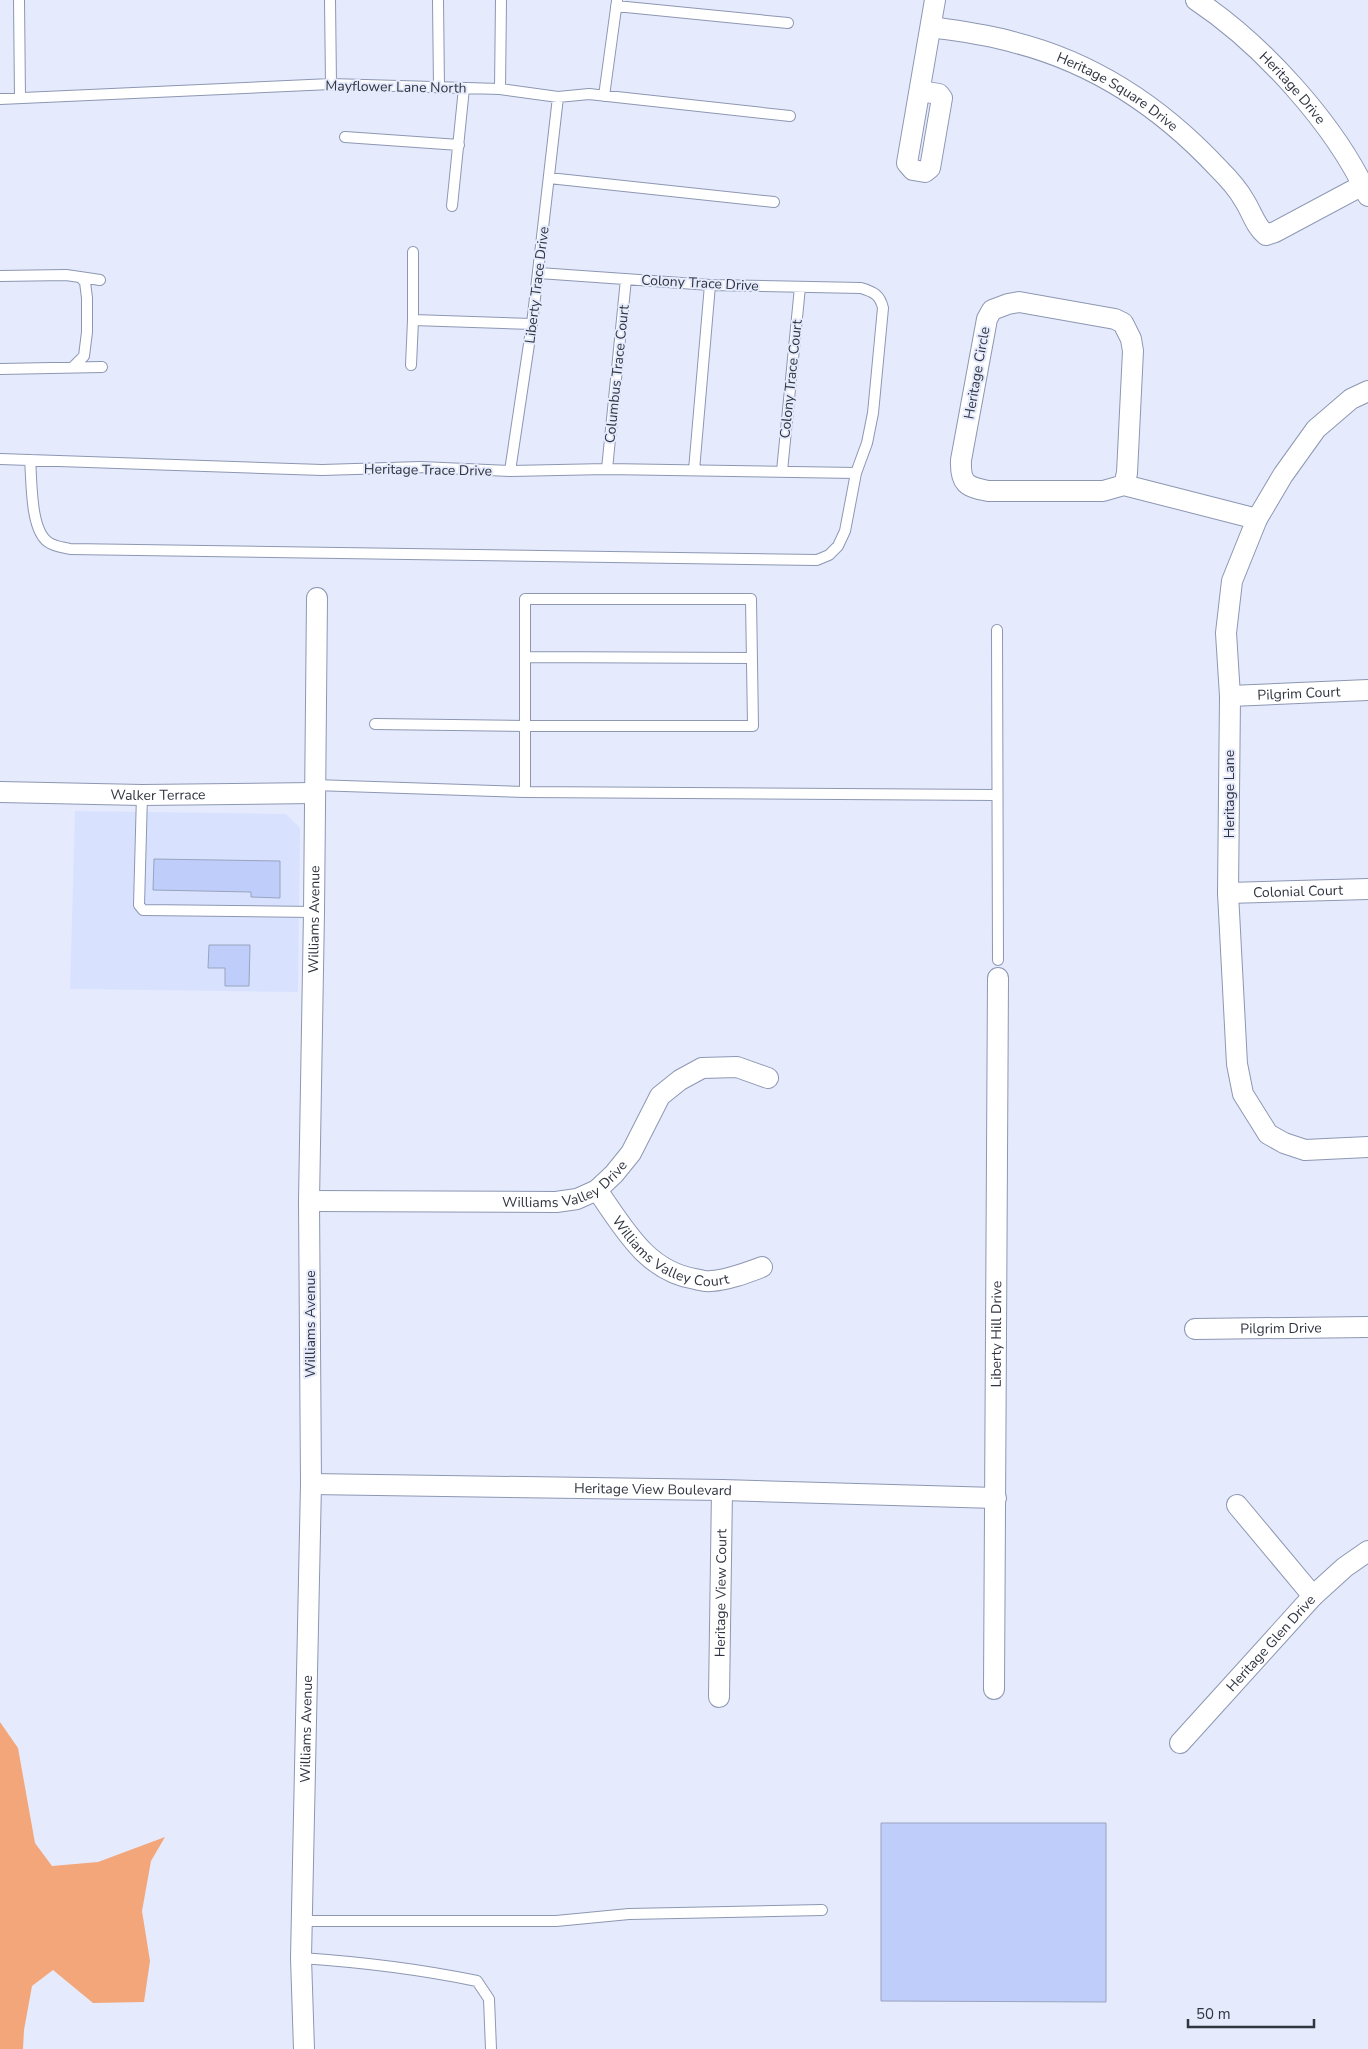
<svg xmlns="http://www.w3.org/2000/svg" width="1368" height="2049" font-family="'Nunito Sans',sans-serif">
	<style>
		.built { fill: #d8e2ff }
		.forest { fill: #f3a67a }
		.building { fill: #bfcdfa; stroke: #99a3be }
		.lines { fill: none; stroke-linecap: round; stroke-linejoin: round }
		.service-casing { stroke: #8d97b2; stroke-width: 12 }
		.minor-casing { stroke: #8d97b2; stroke-width: 22 }
		.service { stroke: #fff; stroke-width: 10 }
		.minor { stroke: #fff; stroke-width: 20 }
		.labels { text-anchor: middle; dominant-baseline: central; stroke-width: 4; stroke-linejoin: round; paint-order: stroke }
		.street-label { font-size: 14px; fill: #313540; stroke: #e5ebfd }
	</style>
	<rect width="100%" height="100%" fill="#e5ebfd"/>
	<path class="built" d="M 75,811 L 286,814 L 300,828 L 298,992 L 70,989 Z"/>
	<path class="forest" d="M 0,1722 L 18,1748 L 35,1843 L 52,1866 L 98,1862 L 165,1837 L 151,1861 L 142,1911 L 150,1961 L 144,2002 L 93,2003 L 53,1970 L 32,1986 L 24,2030 L 23,2049 L 0,2049 Z"/>
	<path class="building" d="M 154,859 L 280,861 L 280,898 L 251,897 L 251,892 L 153,890 Z
		M 209,945 L 250,945 L 249,986 L 225,986 L 225,968 L 208,968 Z
		M 881,1823 L 1106,1823 L 1106,2002 L 881,2001 Z"/>
	<g class="lines">
		<g class="service-casing">
			<path id="service" d="M 19,0 L 20,98
				M 330,0 L 331,84
				M 438,0 L 439,88
				M 616,6 L 788,23
				M 500,89 L 501,0
				M 604,96 L 617,1
				M 0,99 L 331,84 L 500,89 L 558,97 L 589,94 L 790,116
				M 345,137 L 459,145
				M 549,178 L 774,202
				M 452,206 L 464,88
				M 413,252 L 413,320 L 532,324
				M 0,276 L 66,275 L 80,277 L 85,282 L 87,298 L 87,332 L 84,356 L 73,367
				M 80,277 L 100,280
				M 411,365 L 413,320
				M 0,369 L 102,367
				M 0,459 L 322,470 L 421,467 L 510,471 L 607,469 L 856,473
				M 30,460 C 32,481 30,529 48,542 C 55,547 62,547 70,549 L 817,560 L 829,555 L 838,546 L 845,531 L 856,473 L 867,443 L 873,413 L 883,308 C 880,295 874,292 861,288 L 710,285 L 539,273
				M 607,469 L 626,279
				M 694,470 L 710,285
				M 510,471 L 532,324 L 558,97
				M 782,471 L 800,287
				M 997,630 L 998,960
				M 525,657 L 751,658
				M 375,724 L 525,726 L 753,726 L 751,599 L 525,599 L 525,792
				M 314,785 L 525,792 L 996,795
				M 142,795 L 139,905 L 143,910 L 314,912
				M 302,1921 L 556,1921 L 629,1914 L 822,1910
				M 301,1958 C 361,1962 419,1969 477,1981 L 489,1999 L 491,2049"/>
		</g>
		<g class="minor-casing">
			<g id="minor">
				<path id="s1" d="M 1196,0 C 1262,44 1335,124 1368,196"/>
				<path id="s2" d="M 931,27 C 958,31 986,34 1013,42 C 1093,62 1162,108 1218,168 C 1227,177 1238,189 1244,200 C 1252,212 1255,226 1266,235 L 1275,232 L 1363,185"/>
				<path d="M 920,91 L 939,94 L 942,98 L 930,168 L 925,172 L 913,170 L 907,163 L 935,0"/>
				<path d="M 1368,391 L 1351,399 L 1316,429 L 1283,475 L 1257,519 L 1232,581 L 1226,633 L 1230,696 L 1228,893 L 1237,1064 L 1243,1094 L 1268,1134 L 1284,1143 L 1305,1150 L 1368,1147"/>
				<path d="M 1124,485 L 1127,473 L 1133,351 L 1131,339 L 1123,323 L 1115,319 L 1019,302 L 1008,304 L 992,310 L 987,319 L 961,460 C 960,483 966,487 988,491 L 1103,491 L 1124,485 L 1257,519"/>
				<path id="s3" d="M 1230,696 L 1368,690"/>
				<path id="s4" d="M 0,792 L 142,795 L 314,793"/>
				<path id="s5" d="M 1228,893 L 1368,889"/>
				<path id="s6" d="M 597,1190 C 624,1228 646,1271 695,1279 C 700,1280 706,1282 711,1281 C 728,1280 746,1273 762,1267"/>
				<path id="s7" d="M 309,1201 L 556,1202 L 577,1199 L 597,1190 L 614,1174 L 631,1153 L 660,1096 L 680,1080 L 702,1068 L 737,1067 L 768,1078"/>
				<path id="s8" d="M 1195,1329 L 1368,1327"/>
				<path id="s9" d="M 311,1484 L 722,1490 L 996,1498"/>
				<path d="M 1237,1505 L 1313,1596"/>
				<path id="s10" d="M 994,1689 L 998,978"/>
				<path id="s11" d="M 719,1697 L 722,1490"/>
				<path id="s12" d="M 1180,1743 L 1313,1596 L 1345,1567 L 1368,1551"/>
				<path id="s13" d="M 304,2049 L 301,1958 L 311,1484 L 309,1201 L 314,912 L 317,598"/>
			</g>
		</g>
		<use href="#service" class="service"/>
		<use href="#minor" class="minor"/>
	</g>
	<g class="labels">
		<g class="street-label">
			<text transform="translate(396 87) rotate(1)">Mayflower Lane North</text>
			<text stroke="none"><textPath href="#s1" startOffset="131">Heritage Drive</textPath></text>
			<text stroke="none"><textPath href="#s2" startOffset="200">Heritage Square Drive</textPath></text>
			<text transform="translate(700 283) rotate(3)">Colony Trace Drive</text>
			<text transform="translate(537 285) rotate(-83)">Liberty Trace Drive</text>
			<text transform="translate(977 373) rotate(-80)">Heritage Circle</text>
			<text transform="translate(617 374) rotate(-84)">Columbus Trace Court</text>
			<text transform="translate(791 379) rotate(-84)">Colony Trace Court</text>
			<text transform="translate(428 470) rotate(1)">Heritage Trace Drive</text>
			<text stroke="none"><textPath href="#s3" startOffset="69">Pilgrim Court</textPath></text>
			<text stroke="none"><textPath href="#s4" startOffset="158">Walker Terrace</textPath></text>
			<text transform="translate(1229 794) rotate(-90)">Heritage Lane</text>
			<text stroke="none"><textPath href="#s5" startOffset="70">Colonial Court</textPath></text>
			<text stroke="none"><textPath href="#s13" startOffset="1130">Williams Avenue</textPath></text>
			<text stroke="none"><textPath href="#s7" startOffset="261">Williams Valley Drive</textPath></text>
			<text stroke="none"><textPath href="#s6" startOffset="102">Williams Valley Court</textPath></text>
			<text transform="translate(310 1324) rotate(-90)">Williams Avenue</text>
			<text stroke="none"><textPath href="#s8" startOffset="86">Pilgrim Drive</textPath></text>
			<text stroke="none"><textPath href="#s10" startOffset="355">Liberty Hill Drive</textPath></text>
			<text stroke="none"><textPath href="#s9" startOffset="342">Heritage View Boulevard</textPath></text>
			<text stroke="none"><textPath href="#s11" startOffset="104">Heritage View Court</textPath></text>
			<text stroke="none"><textPath href="#s12" startOffset="135">Heritage Glen Drive</textPath></text>
			<text stroke="none"><textPath href="#s13" startOffset="320">Williams Avenue</textPath></text>
		</g>
	</g>
	<path d="M1188 2019v8h126v-8" fill="none" stroke="#313540" stroke-width="2.5"/>
	<text x="1196" y="2019" font-size="15" fill="#313540" stroke="#e5ebfd" stroke-width="4" paint-order="stroke">50 m</text>
</svg>
